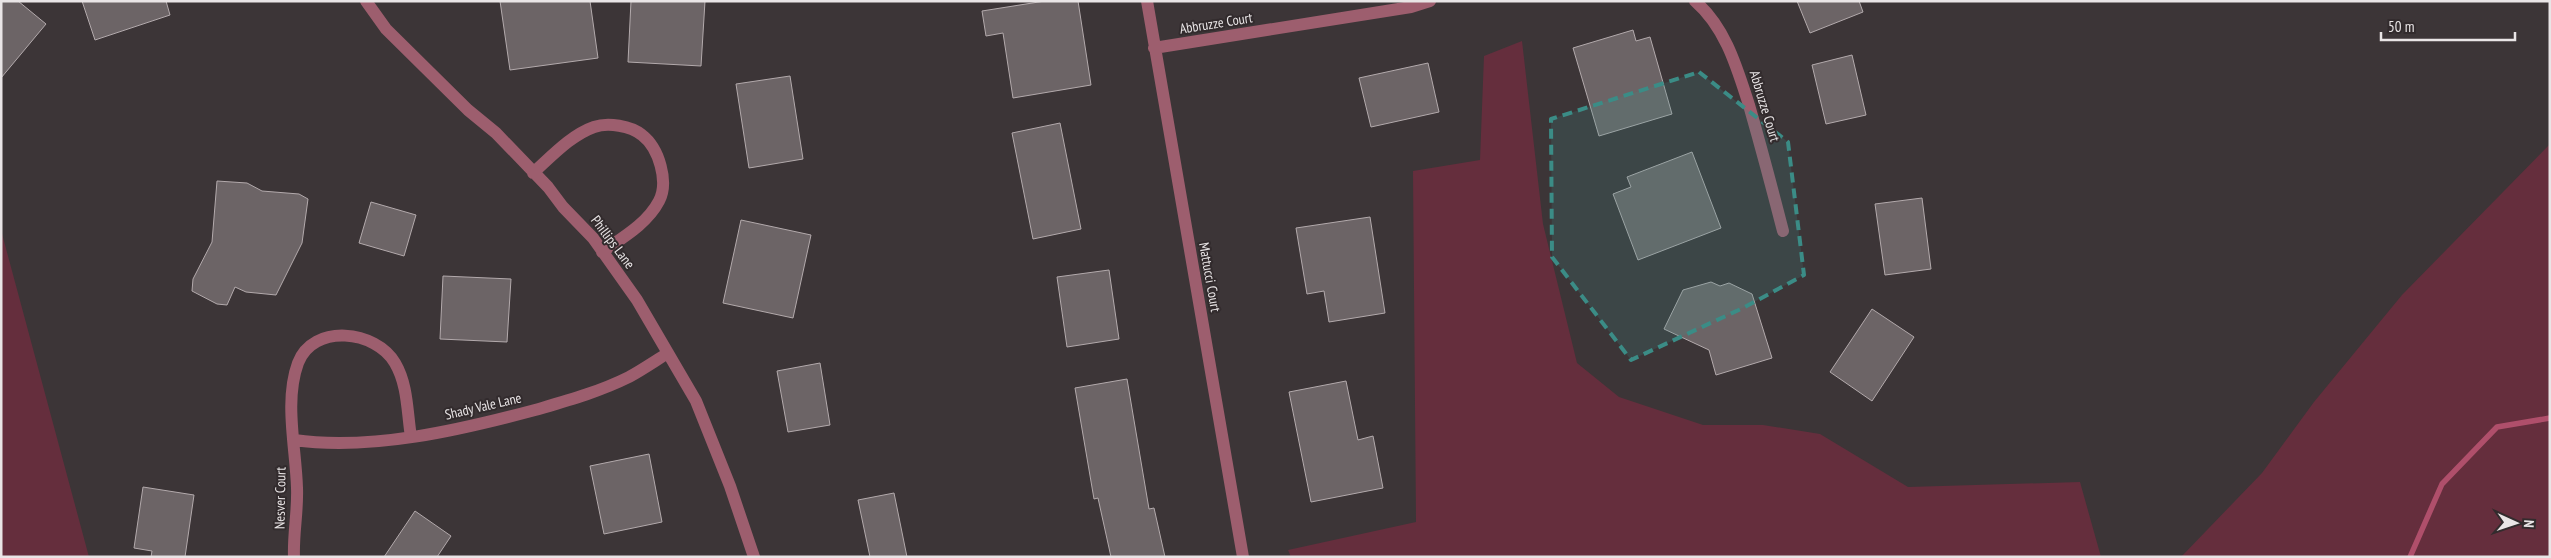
<svg xmlns="http://www.w3.org/2000/svg" width="2551" height="558" font-family="'PT Sans Narrow',sans-serif">
	<style>
		.green { fill: #652e3d }
		.lines { fill: none; stroke-linecap: round; stroke-linejoin: round }
		.stream { stroke: #af4f6b; stroke-width: 5.5 }
		.building { fill: #6c6466; stroke: #b3aaac }
		.minor { stroke: #9d5e6e; stroke-width: 12 }
		.marked { fill: #3b8c86; fill-opacity: 0.2; stroke: #3b8c86; stroke-width: 4; stroke-dasharray: 10 6; stroke-linejoin: round }
		.labels { text-anchor: middle; dominant-baseline: central; stroke-width: 4; stroke-linejoin: round; paint-order: stroke }
		.street-label { font-size: 14px; fill: #e9e5e6; stroke: #322b2d }
	</style>
	<rect width="100%" height="100%" fill="#3c3537"/>
	<path class="green" d="M 1522,41 L 1543,224 L 1577,363 L 1619,397 L 1703,425 L 1763,425 L 1820,434 L 1908,487 L 2080,482 L 2101,557 L 1291,557 L 1288,550 L 1416,522 L 1413,171 L 1480,160 L 1484,56 Z
		M 2550,144 L 2550,557 L 2181,557 L 2262,473 L 2314,402 L 2402,295 Z
		M 1,230 L 89,557 L 1,557 Z"/>
	<g class="lines">
		<path class="stream" d="M 2410,557 L 2442,484 L 2497,427 L 2550,418"/>
	</g>
	<path class="building" d="M 1,1 L 18,1 L 46,24 L 1,78 Z
		M 82,1 L 166,1 L 170,15 L 95,40 Z
		M 500,1 L 590,1 L 598,58 L 510,70 Z
		M 631,1 L 705,1 L 701,66 L 628,62 Z
		M 1045,1 L 1078,1 L 1091,85 L 1013,98 L 1003,33 L 986,36 L 982,11 Z
		M 1797,1 L 1859,1 L 1863,12 L 1810,33 Z
		M 1633,30 L 1636,41 L 1650,37 L 1672,114 L 1599,136 L 1573,48 Z
		M 1852,55 L 1866,115 L 1826,124 L 1812,65 Z
		M 1428,63 L 1439,112 L 1371,127 L 1359,78 Z
		M 790,76 L 803,159 L 749,168 L 736,84 Z
		M 1060,123 L 1081,229 L 1033,239 L 1012,133 Z
		M 1692,152 L 1721,228 L 1638,260 L 1613,194 L 1631,187 L 1627,177 Z
		M 217,181 L 247,183 L 262,191 L 299,194 L 308,199 L 302,243 L 276,295 L 246,292 L 235,287 L 227,305 L 217,304 L 192,291 L 193,279 L 212,242 Z
		M 1922,198 L 1931,269 L 1885,275 L 1875,204 Z
		M 371,202 L 416,215 L 404,256 L 359,243 Z
		M 1370,217 L 1385,313 L 1329,322 L 1324,291 L 1307,294 L 1296,228 Z
		M 741,220 L 811,235 L 793,318 L 723,303 Z
		M 1109,270 L 1119,339 L 1067,347 L 1057,277 Z
		M 443,276 L 511,279 L 507,342 L 440,339 Z
		M 1711,282 L 1720,286 L 1729,283 L 1752,294 L 1772,358 L 1716,375 L 1709,350 L 1664,329 L 1683,290 Z
		M 1872,309 L 1914,337 L 1872,401 L 1830,372 Z
		M 820,363 L 830,425 L 788,432 L 777,371 Z
		M 1127,379 L 1149,509 L 1154,508 L 1165,557 L 1111,557 L 1098,498 L 1094,499 L 1075,388 Z
		M 1346,381 L 1358,440 L 1373,436 L 1383,488 L 1311,502 L 1289,392 Z
		M 649,454 L 662,522 L 604,534 L 590,466 Z
		M 143,487 L 194,495 L 185,557 L 151,557 L 152,551 L 134,548 Z
		M 894,493 L 907,557 L 870,557 L 858,500 Z
		M 415,511 L 451,536 L 437,557 L 384,557 Z"/>
	<g class="lines">
		<path class="minor" d="M 366,1 L 386,29 L 468,110 L 496,133 L 548,187 L 563,207 L 593,238 L 637,300 L 696,401 L 730,486 L 754,557
			M 1147,1 L 1243,557
			M 1695,1 C 1726,28 1737,68 1749,105 C 1761,147 1772,188 1783,231
			M 1154,48 L 1411,7 L 1430,1
			M 533,173 C 551,157 571,135 594,127 C 608,122 631,126 642,135 C 659,148 669,182 659,201 C 647,224 622,238 602,252
			M 294,440 C 371,451 460,430 535,410 C 566,401 599,392 629,377 C 642,370 655,361 668,353
			M 294,557 C 293,534 298,511 297,488 C 296,449 284,401 298,363 C 313,323 376,330 395,363 C 408,385 407,412 411,437"/>
	</g>
	<path class="marked" d="M 1699,72 L 1788,142 L 1804,275 L 1743,308 L 1631,360 L 1552,257 L 1551,119 Z"/>
	<g class="labels">
		<g class="street-label">
			<text transform="translate(1216 23) rotate(-9)">Abbruzze Court</text>
			<text transform="translate(1765 106) rotate(73)">Abbruzze Court</text>
			<text transform="translate(613 242) rotate(53)">Phillips Lane</text>
			<text transform="translate(1210 277) rotate(80)">Mattucci Court</text>
			<text transform="translate(483 406) rotate(-13)">Shady Vale Lane</text>
			<text transform="translate(280 498) rotate(-89)">Nesver Court</text>
		</g>
	</g>
	<rect width="2551" height="558" fill="none" stroke="#e9e5e6" stroke-width="5"/>
	<g transform="translate(2516 523) rotate(93)" stroke="#322b2d" stroke-width="4" paint-order="stroke">
	<path d="M0-4L9 19L0 12L-9 19Z" fill="#e9e5e6"/>
	<text y="-8" font-size="14" font-weight="bold" text-anchor="middle" fill="#e9e5e6">N</text>
	</g>
	<path d="M2381 32v8h134v-8" fill="none" stroke="#e9e5e6" stroke-width="2.5"/>
	<text x="2388" y="32" font-size="15" fill="#e9e5e6" stroke="#322b2d" stroke-width="4" paint-order="stroke">50 m</text>
</svg>
